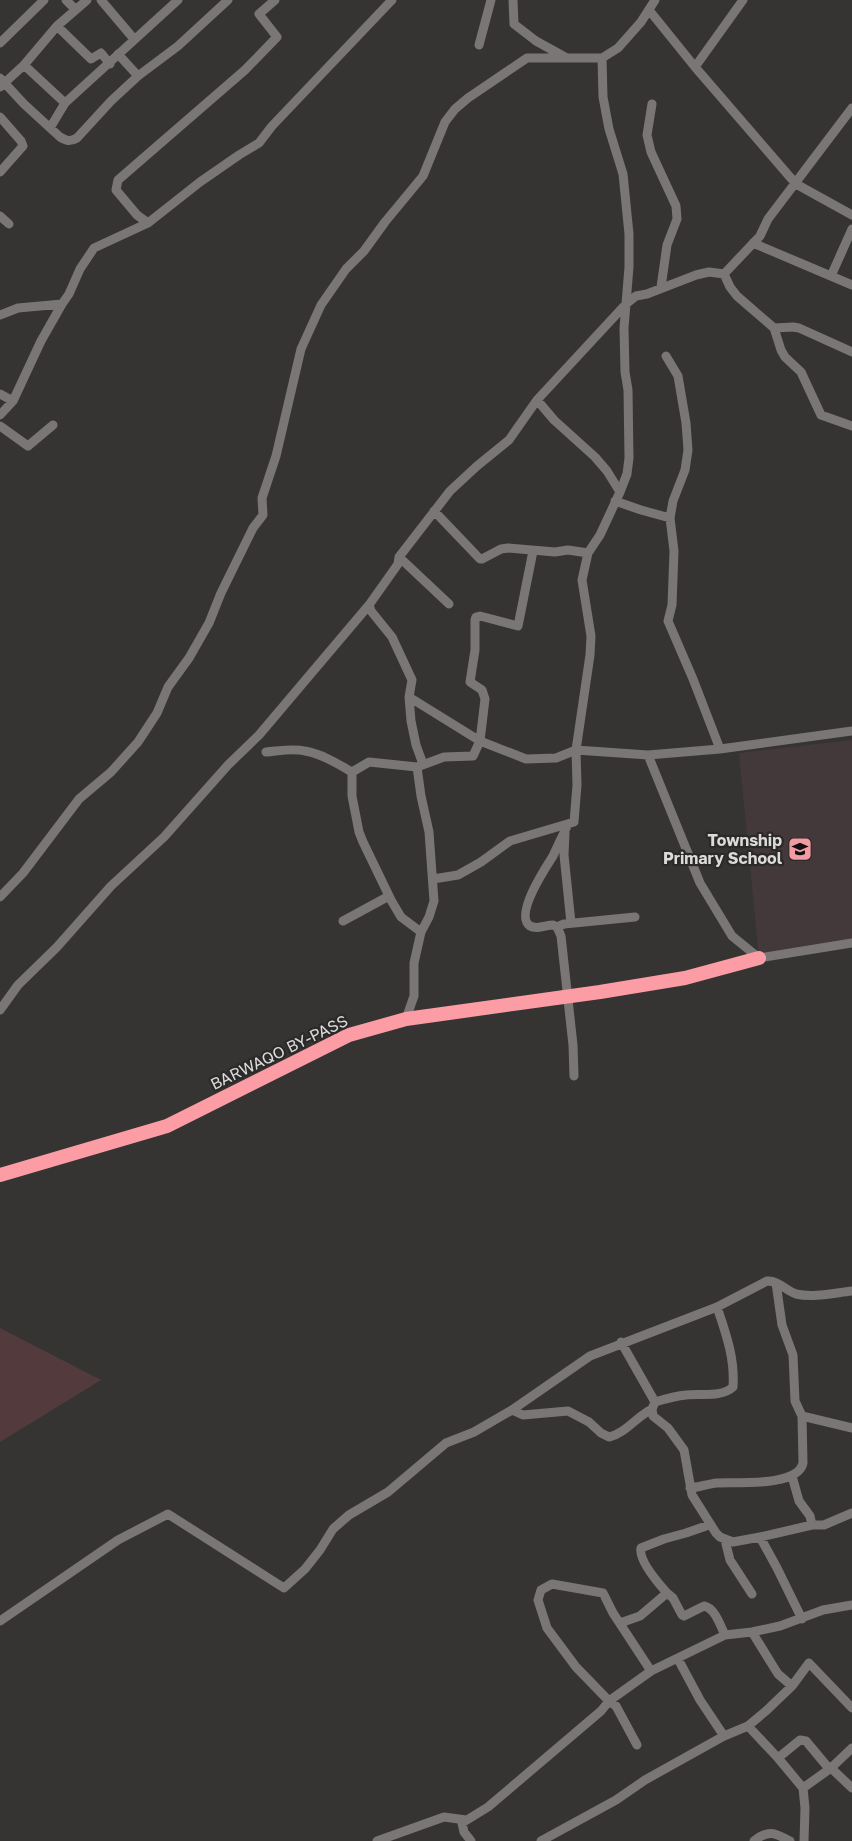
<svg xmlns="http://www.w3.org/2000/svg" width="852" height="1841" font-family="'Golos Text',sans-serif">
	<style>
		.built { fill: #44393a }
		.green { fill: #533b3d }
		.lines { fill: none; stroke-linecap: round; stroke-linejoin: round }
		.minor { stroke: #7a7676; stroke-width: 9 }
		.highway { stroke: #fc9da5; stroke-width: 14 }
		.labels { text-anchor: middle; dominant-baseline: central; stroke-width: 4.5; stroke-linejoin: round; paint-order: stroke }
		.poi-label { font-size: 16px; font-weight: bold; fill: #dcdada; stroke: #2c2929; text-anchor: end }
		.street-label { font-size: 16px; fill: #dcdada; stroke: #2c2929 }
	</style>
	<rect width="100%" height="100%" fill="#363333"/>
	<path class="built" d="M 852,740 L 852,945 L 759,958 L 739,753 Z"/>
	<path class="green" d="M 0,1328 L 101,1380 L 0,1442 Z"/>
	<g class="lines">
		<path class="minor" d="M 66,0 L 75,9
			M 101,0 L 134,39
			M 513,0 L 514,24 L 536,41 L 565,57
			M 649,10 L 695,67 L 796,184 L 852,215
			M 57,26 L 91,59 L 101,53 L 110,64
			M 0,43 L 44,0
			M 479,45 L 491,0
			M 118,54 L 138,76
			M 24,65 L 65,103
			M 695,67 L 743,0
			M 0,78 L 24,104 L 60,137 C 67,141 70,142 77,138 L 111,101 L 138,76 L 178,46 L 228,0
			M 0,87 L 24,65 L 57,26 L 87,0
			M 652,104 L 647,135 L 651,152 L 676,206 L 677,219 L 667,245 L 661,287
			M 0,117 L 21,141 L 23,146 L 0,172
			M 50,128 L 65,103 L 178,0
			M 0,216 L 9,224
			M 148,223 L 137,215 L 116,190 L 118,180 L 245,70 L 277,37 L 259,14 L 275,0
			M 753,243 L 852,285
			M 724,274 L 730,287 L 737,296 L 774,328 L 781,350 L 785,357 L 801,372 L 821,415 L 852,426
			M 831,276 L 852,229
			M 0,315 L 18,308 L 62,304 L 69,294 L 80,269 L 94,248 L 148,223 L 200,182 L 239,155 L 259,143 L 272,126 L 392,0
			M 774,328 L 793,327 L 799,328 L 852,352
			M 666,356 L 678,376 L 686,423 L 688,450 L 685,470 L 673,501 L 670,518 L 674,551 L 672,605 L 668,621 L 693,679 L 720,749
			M 0,394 L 13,401
			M 537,400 L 554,420 L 595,457 L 607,471 L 620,492
			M 0,415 L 13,401 L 41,341 L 62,304
			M 0,426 L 28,446 L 53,425
			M 615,501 L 641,510 L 670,518
			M 434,511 L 480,559 L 482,559 L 501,549 L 508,548 L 555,552 L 568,550 L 588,553
			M 399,557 L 449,604
			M 369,605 L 371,611 L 392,637 L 412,680 L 409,697 L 411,721 L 416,745 L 423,764
			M 409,697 L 480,741 L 526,759 L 556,758 L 576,750 L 648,755 L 720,749 L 852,731
			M 266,752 C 279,751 293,748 305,751 C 322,754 338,764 352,772 L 369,762 L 417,767 L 444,757 L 473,756 L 480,741 L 485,699 L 482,690 L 470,682 L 475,650 L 475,620 L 476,617 L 480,616 L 518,626 L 533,551
			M 648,755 L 700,883 L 732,936 L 759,958 L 852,943
			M 352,772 L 352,796 L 359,832 L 363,842 L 391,900 L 401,917 L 421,932
			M 568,824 C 563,835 558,845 553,856 C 546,867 514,915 530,926 C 537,930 546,925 553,925 L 557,927 L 561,936 L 573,1045 L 574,1076
			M 565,833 L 564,855 L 571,923
			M 433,879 L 458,875 L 481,862 L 510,841 L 574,822 L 577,785 L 576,750 L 590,655 L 591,636 L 582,580 L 588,553 L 600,535 L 620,492 L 627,474 L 629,458 L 628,390 L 625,372 L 624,328 L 629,267 L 629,234 L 623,174 L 609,129 L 603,97 L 602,58
			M 0,897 L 23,873 L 79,799 L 111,772 L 138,742 L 157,713 L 168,687 L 189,658 L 209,623 L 221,593 L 253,528 L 263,515 L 262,498 L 276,456 L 301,349 L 321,305 L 346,269 L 364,251 L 385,222 L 423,176 L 445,122 L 455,109 L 468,98 L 527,58 L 602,58 L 618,48 L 641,22 L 655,0
			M 343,921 L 389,896
			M 557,927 L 564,924 L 635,917
			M 0,1010 L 18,985 L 57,947 L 111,886 L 164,837 L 228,765 L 259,735 L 369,605 L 398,564 L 399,557 L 450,491 L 477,466 L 509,440 L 537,400 L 626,304 L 636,296 L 647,294 L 696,275 L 709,272 L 724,274 L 760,236 L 768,219 L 852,108
			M 406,1019 L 414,996 L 414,963 L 421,932 L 429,917 L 434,901 L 429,832 L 421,796 L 417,767
			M 776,1283 L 782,1325 L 793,1355 L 795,1401 L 802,1416 L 852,1428
			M 621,1342 L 655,1402 L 652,1409 L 653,1416 L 668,1428 L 684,1450 L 692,1495 L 716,1533 L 720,1537 L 733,1542 L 760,1537 L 777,1568 L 802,1619
			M 655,1402 C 665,1399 675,1396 686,1395 C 701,1393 721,1398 733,1387 C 735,1358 726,1334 717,1307
			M 512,1410 L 523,1415 L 568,1411 L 589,1422 L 601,1433 L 609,1437 C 626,1433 636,1417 652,1409
			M 792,1476 L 799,1501 L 810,1516 L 812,1525
			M 690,1488 C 699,1487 708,1484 717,1483 C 737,1482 798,1487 803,1463 L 802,1416
			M 760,1537 L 812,1525 L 824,1525 L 852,1513
			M 725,1540 L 730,1560 L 752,1594
			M 667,1593 C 659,1584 638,1560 641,1548 L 664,1539 L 686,1533 L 709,1525
			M 0,1621 L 118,1540 L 168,1514 L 284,1588 L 305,1569 L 320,1550 L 333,1529 L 349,1515 L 388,1492 L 446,1443 L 474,1432 L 512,1410 L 590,1356 L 717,1307 L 767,1281 C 778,1280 786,1291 796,1294 C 813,1298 834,1293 852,1291
			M 620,1623 L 640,1616 L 667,1593 L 673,1598 L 682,1615 L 684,1616 L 704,1606 C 715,1608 720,1625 725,1635
			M 752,1632 L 778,1674 L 792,1686
			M 678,1659 L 700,1700 L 724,1736
			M 748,1726 L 778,1758 L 800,1740 L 806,1741 L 826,1765 L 831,1768 L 803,1788 L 805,1808 L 804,1841
			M 637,1745 L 616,1706 L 609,1701 L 576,1667 L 547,1628 L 538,1600 L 541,1590 L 552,1584 L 603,1593 L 613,1613 L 651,1671
			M 852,1748 L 831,1768 L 852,1788
			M 778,1758 L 803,1788
			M 377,1841 L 444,1817 L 466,1820
			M 471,1841 L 464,1832 L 462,1823 L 488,1807 L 601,1711 L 609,1701 L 651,1671 L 725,1635 L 752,1632 L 780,1626 L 823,1610 L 852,1605
			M 541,1841 L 616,1800 L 645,1780 L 724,1736 L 748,1726 L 767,1710 L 792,1686 L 809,1663 L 852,1708
			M 754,1841 C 769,1829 775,1833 790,1841"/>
		<path class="highway" d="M 0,1175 L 167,1126 L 349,1035 L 406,1019 L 600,992 L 685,978 L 759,958"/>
	</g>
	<defs>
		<g id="school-square" transform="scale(1.25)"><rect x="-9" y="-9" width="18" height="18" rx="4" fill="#f49aa2" stroke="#2c2929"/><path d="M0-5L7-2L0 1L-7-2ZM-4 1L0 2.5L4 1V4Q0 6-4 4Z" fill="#111"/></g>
	</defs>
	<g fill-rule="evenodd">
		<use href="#school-square" x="800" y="849"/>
	</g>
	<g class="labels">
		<g class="poi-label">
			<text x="782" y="840">Township<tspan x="782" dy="18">Primary School</tspan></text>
		</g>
		<g class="street-label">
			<text transform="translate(279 1052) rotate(-26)">BARWAQO BY-PASS</text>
		</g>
	</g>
</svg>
